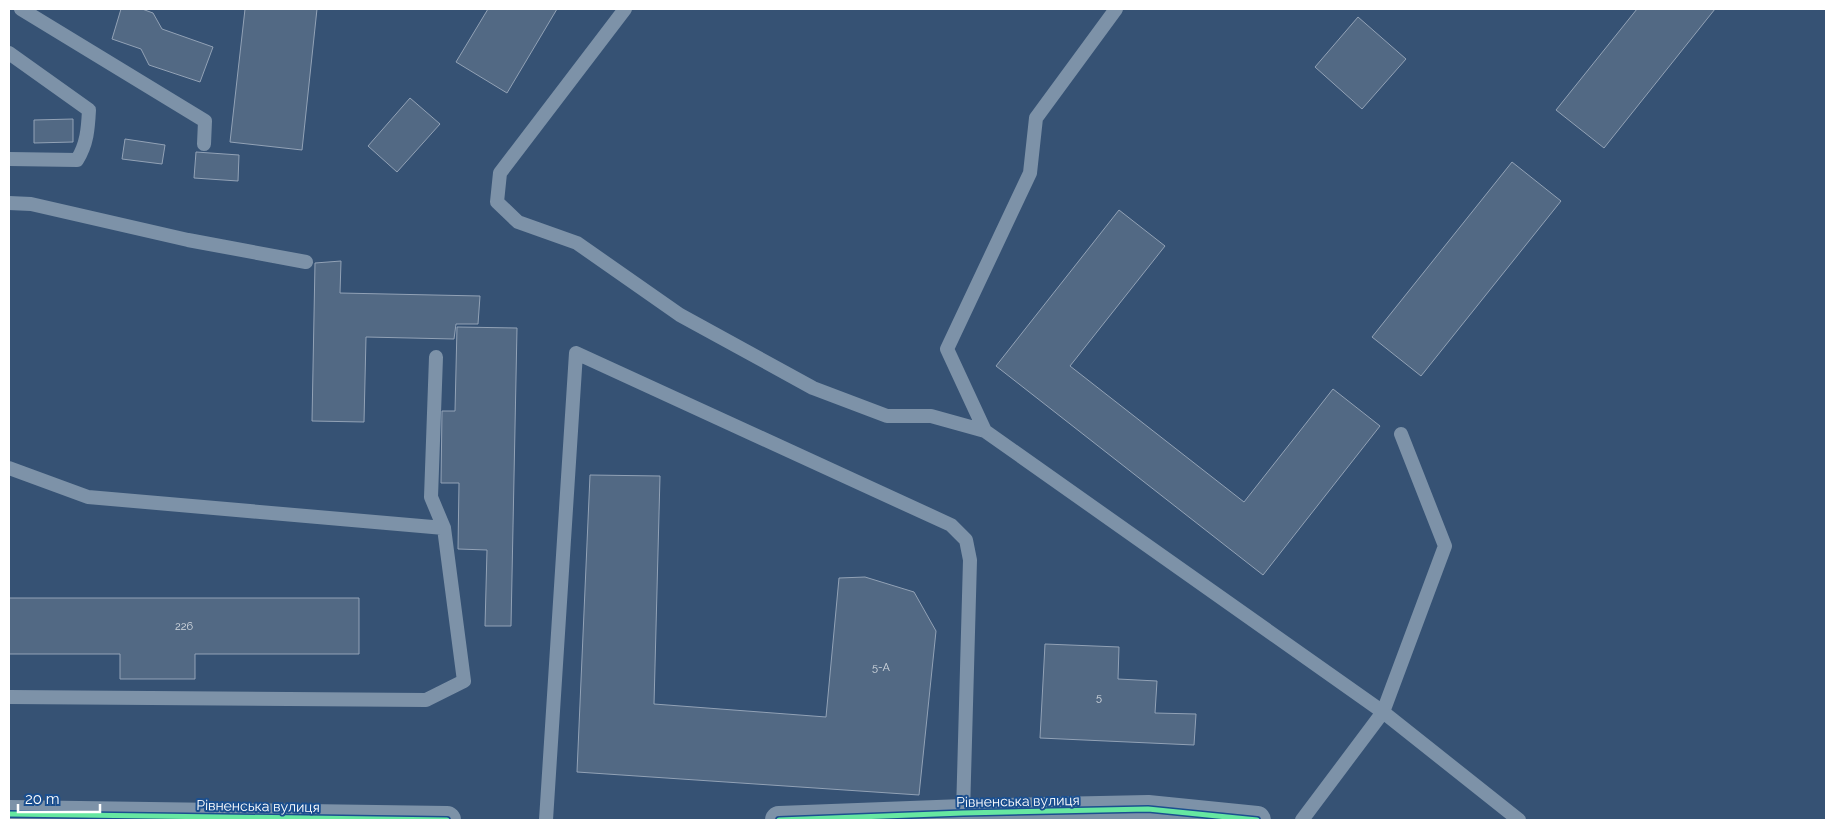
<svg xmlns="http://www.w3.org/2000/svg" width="1835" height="829" font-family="Raleway,sans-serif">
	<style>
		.building { fill: #526984; stroke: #92a2b6 }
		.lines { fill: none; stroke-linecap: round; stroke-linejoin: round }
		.service { stroke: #7d92a8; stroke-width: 14 }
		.tertiary { stroke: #7d92a8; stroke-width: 28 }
		.cycleway-casing { stroke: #1b4f8f; stroke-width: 8 }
		.cycleway { stroke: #66e7a1; stroke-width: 5 }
		.labels { text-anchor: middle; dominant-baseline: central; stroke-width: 4; stroke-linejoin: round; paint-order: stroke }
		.number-label { font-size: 11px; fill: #d4dae0 }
		.street-label { font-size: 14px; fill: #fff; stroke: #1b4f8f }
	</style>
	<rect width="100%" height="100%" fill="#365274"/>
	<path class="building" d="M 121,9 L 142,9 L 153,13 L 162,29 L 213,47 L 200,82 L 149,65 L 141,49 L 112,39 Z
		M 245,9 L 317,9 L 302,150 L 230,142 Z
		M 488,9 L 557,9 L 507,93 L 456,62 Z
		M 1637,9 L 1715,9 L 1604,148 L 1556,110 Z
		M 1358,17 L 1406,59 L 1362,109 L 1315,67 Z
		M 410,98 L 440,124 L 397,172 L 368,146 Z
		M 73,119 L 73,142 L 34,143 L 34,120 Z
		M 125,139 L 165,145 L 162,164 L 122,159 Z
		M 196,152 L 239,155 L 238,181 L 194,178 Z
		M 1512,162 L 1561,201 L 1421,376 L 1372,337 Z
		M 1119,210 L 1165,246 L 1070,366 L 1244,502 L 1333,389 L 1380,426 L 1263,575 L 996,366 Z
		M 341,261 L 340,293 L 480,296 L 478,324 L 456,324 L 454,339 L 366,337 L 364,422 L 312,421 L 315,263 Z
		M 457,327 L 517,328 L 511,626 L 485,626 L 487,550 L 458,549 L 459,483 L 441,483 L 442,411 L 455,411 Z
		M 590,475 L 660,476 L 654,704 L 826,717 L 839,578 L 865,577 L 914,592 L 936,631 L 919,795 L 577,772 Z
		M 9,598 L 359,598 L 359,654 L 195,654 L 195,679 L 120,679 L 120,654 L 9,654 Z
		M 1045,644 L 1119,647 L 1118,679 L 1157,681 L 1155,713 L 1196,714 L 1194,745 L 1040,738 Z"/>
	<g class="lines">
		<path class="service" d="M 21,9 L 205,121 L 204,144
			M 625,9 L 500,173 L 497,202 L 518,222 L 577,243 L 680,315 L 813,388 L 887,416 L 931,416 L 985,431
			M 1116,9 L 1036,118 L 1030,173 L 947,349 L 985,431 L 1383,712 L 1519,820
			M 9,53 L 89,110 C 88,129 87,144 77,160 L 9,159
			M 9,203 L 31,204 L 188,240 L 306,262
			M 9,468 L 88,497 L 444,528
			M 9,697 L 426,700 L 464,681 L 444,528 L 431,497 L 436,357
			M 546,820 L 576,353 L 951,525 L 966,540 L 970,560 L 963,813
			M 1302,820 L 1383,712 L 1445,546 L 1401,434"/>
		<path class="tertiary" d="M 9,814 L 447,820
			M 779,820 L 963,813 L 1148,809 L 1257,820"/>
		<g class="cycleway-casing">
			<path id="cycleway" d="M 9,814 L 447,820
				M 779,820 L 963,813 L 1148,809 L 1257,820"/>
		</g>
		<use href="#cycleway" class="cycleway"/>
	</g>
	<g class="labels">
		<g class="number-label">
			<text x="184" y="626">226</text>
			<text x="881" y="667">5-A</text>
			<text x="1099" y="697">5</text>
		</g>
		<g class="street-label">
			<text transform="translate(1018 801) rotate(-1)">Рівненська вулиця</text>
			<text transform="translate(258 806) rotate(1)">Рівненська вулиця</text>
		</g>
	</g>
	<rect width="1835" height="829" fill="none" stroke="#ffffff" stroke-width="20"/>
	<path d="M18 804v8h82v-8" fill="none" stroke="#ffffff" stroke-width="2.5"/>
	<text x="25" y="804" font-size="15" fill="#ffffff" stroke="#1b4f8f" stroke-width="4" paint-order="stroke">20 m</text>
</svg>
